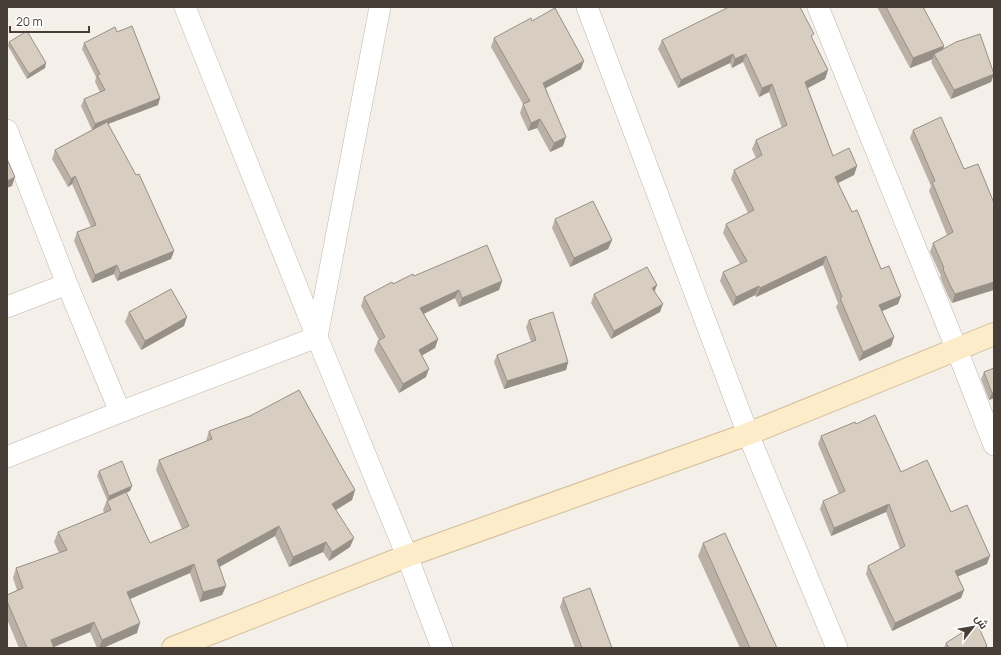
<svg xmlns="http://www.w3.org/2000/svg" width="1001" height="655" font-family="Manrope,Cairo,sans-serif">
	<style>
		.lines { fill: none; stroke-linecap: round; stroke-linejoin: round }
		.street-casing { stroke: #bfb6ab; stroke-width: 22 }
		.secondary-casing { stroke: #d2be99; stroke-width: 24 }
		.street { stroke: #fff; stroke-width: 21 }
		.secondary { stroke: #fdecc9; stroke-width: 22 }
		.wall { fill: #bab0a6 }
		.shaded-wall { fill: #979087 }
		.building { fill: #d8cdc1; stroke: #979087 }
	</style>
	<rect width="100%" height="100%" fill="#f4efe9"/>
	<g class="lines">
		<g class="street-casing">
			<path id="street" d="M 185,7 L 317,337 L 407,556 L 442,648
				M 587,7 L 748,434 L 837,648
				M 818,7 L 957,350 L 994,445
				M 7,130 L 67,284 L 120,412
				M 7,307 L 67,284
				M 7,457 L 120,412 L 317,337 L 380,7"/>
		</g>
		<g class="secondary-casing">
			<path id="secondary" d="M 173,648 L 407,556 L 748,434 L 994,334"/>
		</g>
		<use href="#street" class="street"/>
		<use href="#secondary" class="secondary"/>
	</g>
	<path class="wall" d="M 877,7 L 923,7 L 944,46 L 943,50 L 994,74 L 991,82 L 951,99 L 931,62 L 933,59 L 910,68 Z
		M 532,21 L 581,69 L 546,88 L 563,146 L 550,152 L 537,128 L 528,131 L 520,113 L 523,104 L 491,47 L 494,38 Z
		M 117,32 L 160,98 L 158,105 L 108,124 L 174,251 L 171,259 L 117,281 L 114,274 L 92,283 L 74,241 L 77,232 L 91,227 L 72,184 L 68,187 L 52,159 L 55,150 L 92,130 L 81,106 L 84,99 L 100,92 L 95,82 L 96,77 L 82,49 L 84,43 Z
		M 812,39 L 828,70 L 825,79 L 808,88 L 833,156 L 857,166 L 854,175 L 838,183 L 852,212 L 881,269 L 901,296 L 898,304 L 882,311 L 894,337 L 891,346 L 859,361 L 836,307 L 838,303 L 823,265 L 756,297 L 755,295 L 733,306 L 720,281 L 723,272 L 740,264 L 723,233 L 726,224 L 748,213 L 731,179 L 734,170 L 756,158 L 752,149 L 756,140 L 782,128 L 769,92 L 759,97 L 743,62 L 732,68 L 730,63 L 678,88 L 658,49 L 662,40 Z
		M 9,42 L 45,68 L 27,79 L 8,46 Z
		M 913,130 L 964,169 L 994,203 L 952,303 L 948,296 L 940,277 L 941,276 L 930,252 L 933,243 L 947,235 L 929,191 L 931,186 L 910,138 Z
		M 555,219 L 612,240 L 608,249 L 570,267 L 552,228 Z
		M 414,276 L 502,281 L 499,290 L 459,307 L 455,298 L 424,314 L 438,339 L 435,348 L 422,355 L 426,377 L 399,393 L 374,350 L 378,341 L 379,340 L 361,306 L 364,297 L 393,284 Z
		M 655,291 L 660,312 L 611,339 L 591,303 L 594,294 Z
		M 129,312 L 184,326 L 141,350 L 125,322 Z
		M 529,320 L 568,362 L 566,370 L 504,389 L 494,362 L 497,355 L 531,342 L 526,327 Z
		M 984,372 L 994,398 L 989,400 L 981,379 Z
		M 856,424 L 901,472 L 951,512 L 987,564 L 958,576 L 964,590 L 961,598 L 892,631 L 866,574 L 868,566 L 900,549 L 886,512 L 831,536 L 820,509 L 823,501 L 839,494 L 818,444 L 821,436 Z
		M 209,431 L 340,464 L 355,490 L 352,500 L 336,510 L 350,547 L 329,561 L 323,552 L 289,567 L 275,536 L 219,567 L 226,586 L 222,595 L 200,602 L 190,573 L 130,599 L 137,633 L 103,648 L 97,648 L 90,632 L 54,647 L 54,648 L 19,648 L 7,619 L 7,595 L 17,590 L 13,578 L 16,568 L 59,553 L 54,542 L 58,532 L 104,513 L 103,510 L 107,500 L 97,476 L 99,471 L 130,491 L 126,492 L 150,543 L 182,529 L 156,470 L 159,460 L 206,441 Z
		M 703,543 L 777,648 L 740,648 L 698,556 Z
		M 563,598 L 612,648 L 575,648 L 560,607 Z
		M 946,643 L 987,648 L 944,648 Z"/>
	<path class="shaded-wall" d="M 944,46 L 940,56 L 934,54 L 933,59 L 910,68 L 913,58 Z
		M 733,54 L 730,63 L 678,88 L 681,80 Z
		M 746,54 L 743,62 L 732,68 L 735,59 Z
		M 584,61 L 581,69 L 540,91 L 543,83 Z
		M 46,63 L 45,68 L 27,79 L 29,74 Z
		M 828,70 L 825,79 L 802,91 L 805,82 Z
		M 994,74 L 991,82 L 951,99 L 954,90 Z
		M 772,84 L 769,92 L 759,97 L 762,88 Z
		M 160,98 L 158,105 L 92,130 L 95,124 Z
		M 540,119 L 537,128 L 528,131 L 531,123 Z
		M 566,137 L 563,146 L 550,152 L 554,143 Z
		M 857,166 L 854,175 L 832,186 L 835,177 Z
		M 75,176 L 72,184 L 68,187 L 71,179 Z
		M 15,177 L 12,186 L 7,188 L 7,181 Z
		M 612,240 L 608,249 L 570,267 L 574,258 Z
		M 174,251 L 171,259 L 117,281 L 120,273 Z
		M 826,256 L 823,265 L 756,297 L 760,288 Z
		M 117,265 L 114,274 L 92,283 L 95,275 Z
		M 502,281 L 499,290 L 459,307 L 462,298 Z
		M 994,282 L 994,290 L 952,303 L 955,294 Z
		M 657,285 L 654,293 L 652,288 Z
		M 759,286 L 755,295 L 733,306 L 736,297 Z
		M 459,290 L 455,298 L 417,317 L 420,308 Z
		M 901,296 L 898,304 L 876,314 L 879,305 Z
		M 663,304 L 660,312 L 611,339 L 614,331 Z
		M 187,317 L 184,326 L 141,350 L 145,341 Z
		M 894,337 L 891,346 L 859,361 L 863,352 Z
		M 438,339 L 435,348 L 416,359 L 419,350 Z
		M 568,362 L 566,370 L 504,389 L 507,381 Z
		M 429,369 L 426,377 L 399,393 L 403,384 Z
		M 994,392 L 994,398 L 989,400 L 992,393 Z
		M 132,486 L 130,491 L 108,501 L 109,496 Z
		M 355,490 L 352,500 L 329,514 L 332,504 Z
		M 889,504 L 886,512 L 831,536 L 834,528 Z
		M 279,526 L 275,536 L 214,570 L 217,560 Z
		M 354,538 L 350,547 L 329,561 L 332,552 Z
		M 326,542 L 323,552 L 289,567 L 293,557 Z
		M 990,556 L 987,564 L 952,579 L 955,571 Z
		M 194,564 L 190,573 L 123,602 L 127,592 Z
		M 226,586 L 222,595 L 200,602 L 203,592 Z
		M 964,590 L 961,598 L 892,631 L 895,623 Z
		M 94,622 L 90,632 L 51,648 L 51,640 Z
		M 140,623 L 137,633 L 103,648 L 99,648 L 102,640 Z"/>
	<path class="building" d="M 729,7 L 800,7 L 814,34 L 811,36 L 828,70 L 805,82 L 833,156 L 849,148 L 857,166 L 835,177 L 852,212 L 857,210 L 881,269 L 889,266 L 901,296 L 879,305 L 894,337 L 863,352 L 840,298 L 842,297 L 826,256 L 760,288 L 759,286 L 736,297 L 723,272 L 747,261 L 726,224 L 754,210 L 734,170 L 762,155 L 756,140 L 787,125 L 772,84 L 762,88 L 746,54 L 735,59 L 733,54 L 681,80 L 662,40 Z
		M 886,7 L 923,7 L 944,46 L 913,58 Z
		M 555,8 L 584,61 L 543,83 L 566,137 L 554,143 L 540,119 L 531,123 L 523,104 L 530,101 L 494,38 L 531,18 L 532,21 Z
		M 132,26 L 160,98 L 95,124 L 84,99 L 105,90 L 97,75 L 100,74 L 84,43 L 115,27 L 117,32 Z
		M 27,31 L 46,63 L 29,74 L 9,42 Z
		M 980,34 L 994,74 L 954,90 L 934,54 L 956,42 Z
		M 941,117 L 964,169 L 978,164 L 994,203 L 994,282 L 955,294 L 951,287 L 943,269 L 944,268 L 933,243 L 953,232 L 932,182 L 935,181 L 913,130 Z
		M 107,122 L 136,175 L 139,174 L 174,251 L 120,273 L 117,265 L 95,275 L 77,232 L 96,225 L 75,176 L 71,179 L 55,150 Z
		M 7,159 L 15,177 L 7,181 Z
		M 593,201 L 612,240 L 574,258 L 555,219 Z
		M 487,245 L 502,281 L 462,298 L 459,290 L 420,308 L 438,339 L 419,350 L 429,369 L 403,384 L 378,341 L 385,337 L 364,297 L 392,282 L 393,284 L 413,274 L 414,276 Z
		M 647,267 L 657,285 L 652,288 L 663,304 L 614,331 L 594,294 Z
		M 171,289 L 187,317 L 145,341 L 129,312 Z
		M 553,312 L 568,362 L 507,381 L 497,355 L 536,340 L 529,320 Z
		M 994,368 L 994,392 L 992,393 L 984,372 Z
		M 299,390 L 340,464 L 355,490 L 332,504 L 354,538 L 332,552 L 326,542 L 293,557 L 279,526 L 217,560 L 226,586 L 203,592 L 194,564 L 127,592 L 140,623 L 102,640 L 94,622 L 51,640 L 54,648 L 27,648 L 7,601 L 7,595 L 23,588 L 16,568 L 67,550 L 58,532 L 111,510 L 107,501 L 126,492 L 150,543 L 189,526 L 159,460 L 212,439 L 209,431 L 250,416 Z
		M 875,415 L 901,472 L 927,460 L 951,512 L 967,505 L 990,556 L 955,571 L 964,590 L 895,623 L 868,566 L 905,546 L 889,504 L 834,528 L 823,501 L 845,491 L 821,436 L 855,422 L 856,424 Z
		M 122,461 L 132,486 L 109,496 L 99,471 Z
		M 725,533 L 777,648 L 750,648 L 703,543 Z
		M 590,588 L 612,648 L 582,648 L 563,598 Z
		M 977,623 L 987,646 L 984,648 L 949,648 L 946,643 Z"/>
	<rect width="1001" height="655" fill="none" stroke="#473f37" stroke-width="16"/>
	<g transform="translate(973 627) rotate(59)" stroke="#ffffff" stroke-width="3" paint-order="stroke">
	<path d="M0-3L7 15L0 10L-7 15Z" fill="#473f37"/>
	<text y="-6" font-size="11" font-weight="bold" text-anchor="middle" fill="#473f37">ش</text>
	</g>
	<path d="M10 26v6h79v-6" fill="none" stroke="#473f37" stroke-width="2"/>
	<text x="16" y="26" font-size="12" fill="#473f37" stroke="#ffffff" stroke-width="3" paint-order="stroke">20 m</text>
</svg>
